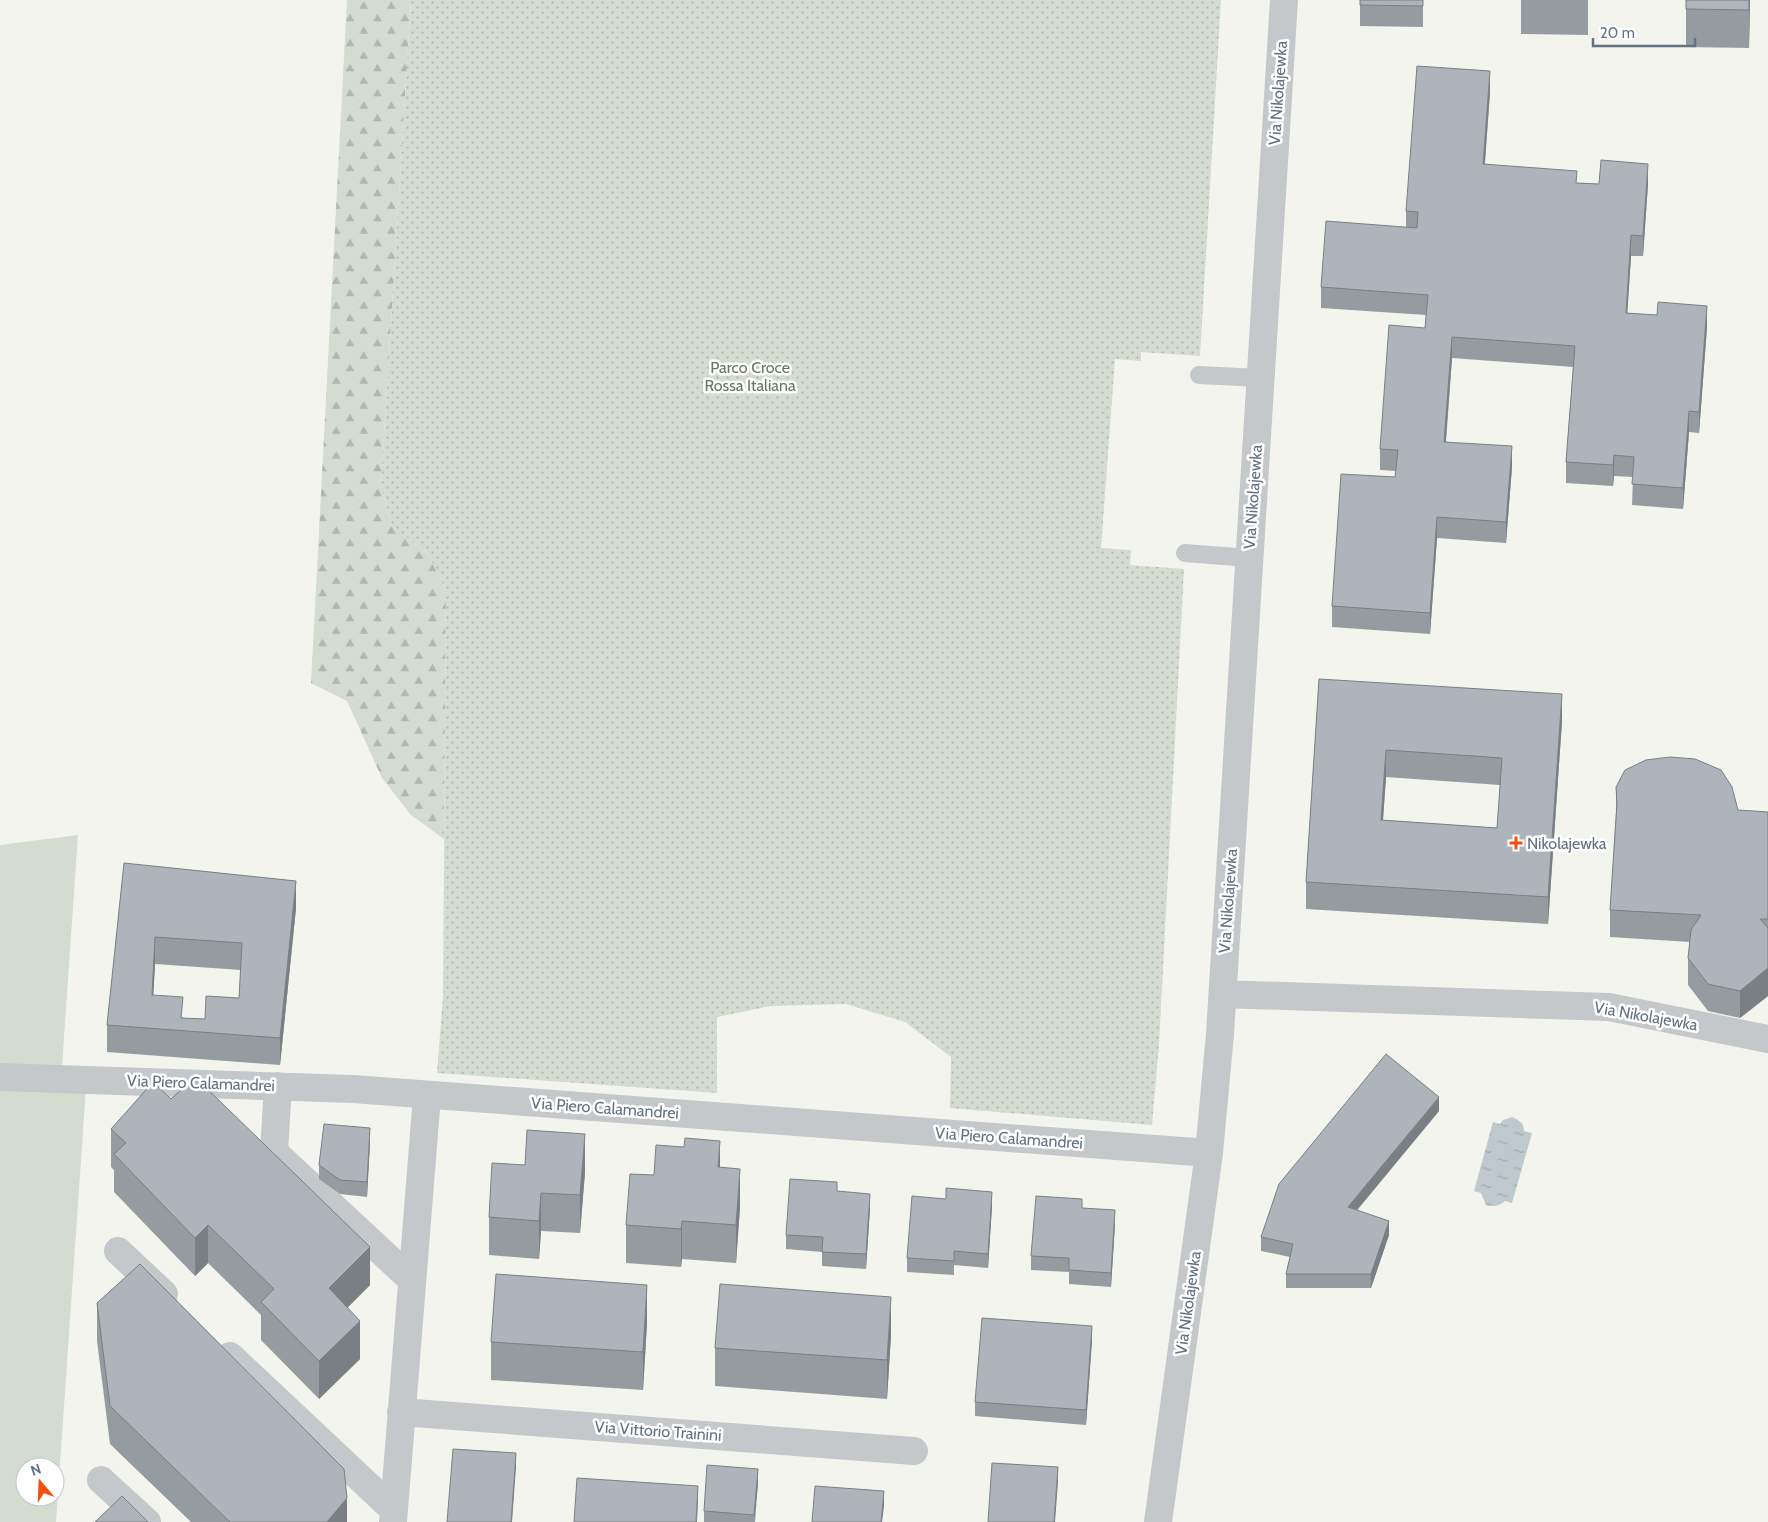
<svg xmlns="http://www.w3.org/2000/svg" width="1768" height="1522" font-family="Cabin,sans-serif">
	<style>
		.green { fill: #d4dcd0; fill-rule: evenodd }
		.forest { fill: url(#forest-firs) }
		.park { fill: url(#park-dots) }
		.water { fill: url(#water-ripples) }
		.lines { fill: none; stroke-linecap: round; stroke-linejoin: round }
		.lane { stroke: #c5c8cb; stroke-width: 18 }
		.street { stroke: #c5c8cb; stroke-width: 28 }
		.wall { fill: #959ca0; fill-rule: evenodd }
		.shaded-wall { fill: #797f82 }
		.building { fill: #adb5ba; stroke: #797f82; fill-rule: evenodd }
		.poi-dot { fill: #f35010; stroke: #fff; stroke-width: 2 }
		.labels { text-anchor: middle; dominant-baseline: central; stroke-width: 5; stroke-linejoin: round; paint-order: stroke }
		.street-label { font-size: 16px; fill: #607283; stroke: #fff }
		.park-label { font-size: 16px; fill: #637a5f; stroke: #fff }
		.poi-label { font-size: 16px; fill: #607283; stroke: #fff; text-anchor: start }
	</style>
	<defs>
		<pattern id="forest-firs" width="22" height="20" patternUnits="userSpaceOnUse" patternTransform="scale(1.25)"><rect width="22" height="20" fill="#d4dcd0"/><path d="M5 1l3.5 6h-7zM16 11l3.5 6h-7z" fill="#afb7ae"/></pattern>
		<pattern id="park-dots" width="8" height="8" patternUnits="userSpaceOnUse" patternTransform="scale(1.25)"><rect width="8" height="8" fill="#d4dcd0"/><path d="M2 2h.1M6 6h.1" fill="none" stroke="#afb7ae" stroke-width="1.8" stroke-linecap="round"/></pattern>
		<pattern id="water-ripples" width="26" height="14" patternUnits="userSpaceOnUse" patternTransform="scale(1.25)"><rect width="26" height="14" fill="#bec9ce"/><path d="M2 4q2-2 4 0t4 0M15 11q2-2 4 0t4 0" fill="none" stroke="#9ea8ad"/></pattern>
	</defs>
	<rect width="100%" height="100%" fill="#f4f4ef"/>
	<path class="green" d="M 78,835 L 62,1066 L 0,1066 L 0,845 Z
		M 0,1086 L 86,1088 L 56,1522 L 0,1522 ZM 25,1467 L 55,1467 L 55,1497 L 25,1497 Z"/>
	<path class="forest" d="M 347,0 L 411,0 L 381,486 L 392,526 L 427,553 L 446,589 L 444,839 L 411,815 L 382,778 L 347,701 L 311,683 Z"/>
	<path class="park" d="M 411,0 L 1221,0 L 1200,356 L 1141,352 L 1141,361 L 1115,359 L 1101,548 L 1131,550 L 1130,565 L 1184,569 L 1159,1045 L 1152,1125 L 950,1108 L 951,1057 L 905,1022 L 846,1004 L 771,1006 L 717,1017 L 717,1093 L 437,1073 L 443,996 L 446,589 L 427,553 L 392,526 L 381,486 Z"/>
	<path class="water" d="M 1512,1117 C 1519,1120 1524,1123 1524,1131 L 1532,1133 L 1512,1203 L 1505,1201 C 1499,1206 1494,1207 1486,1205 L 1481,1193 L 1474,1191 L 1493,1122 L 1500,1124 L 1503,1120 Z"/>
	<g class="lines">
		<path class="lane" d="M 1199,375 L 1260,378
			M 1185,553 L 1249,558"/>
		<path class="street" d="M 1223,994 L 1609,1007 L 1768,1039
			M 0,1077 L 353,1089 L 1209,1153
			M 278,1086 L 274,1152 L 412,1280
			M 118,1251 L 164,1294
			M 230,1356 L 394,1510
			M 401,1412 L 914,1451
			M 101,1480 L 147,1522
			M 393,1522 L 427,1096
			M 1158,1522 L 1209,1153 L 1220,1034 L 1284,0"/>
	</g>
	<path class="wall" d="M 1360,0 L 1423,0 L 1423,27 L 1360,26 Z
		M 1521,0 L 1588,0 L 1588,35 L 1521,34 Z
		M 1686,0 L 1750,0 L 1749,48 L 1686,47 Z
		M 1490,92 L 1485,164 L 1577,183 L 1599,184 L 1648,184 L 1643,256 L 1631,256 L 1627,313 L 1707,327 L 1699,433 L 1689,432 L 1683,509 L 1632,505 L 1633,477 L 1614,476 L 1613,486 L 1566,483 L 1566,462 L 1573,367 L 1452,358 L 1446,442 L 1512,467 L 1506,543 L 1437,538 L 1430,634 L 1332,627 L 1332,606 L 1395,477 L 1396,471 L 1380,470 L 1380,449 L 1425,328 L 1426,315 L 1321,308 L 1321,287 L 1406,227 L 1406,211 Z
		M 1319,679 L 1562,721 L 1548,924 L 1306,909 L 1306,882 ZM 1386,777 L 1500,785 L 1497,828 L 1383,820 Z
		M 1616,787 L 1738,810 L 1768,812 L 1768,996 L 1740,1018 L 1708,1011 L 1688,985 L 1688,958 L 1690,942 L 1610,937 L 1610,910 L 1616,813 Z
		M 124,863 L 296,908 L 280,1065 L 107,1052 L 107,1025 ZM 155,964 L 241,970 L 239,998 L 205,1019 L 183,1018 L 153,995 Z
		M 1439,1111 L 1357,1210 L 1389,1235 L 1371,1288 L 1286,1288 L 1286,1274 L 1290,1257 L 1261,1251 L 1261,1237 Z
		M 111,1129 L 370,1285 L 348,1307 L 360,1359 L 319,1399 L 261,1340 L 261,1315 L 208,1263 L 195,1276 L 114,1192 L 114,1170 L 111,1167 Z
		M 370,1142 L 367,1197 L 340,1194 L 319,1179 L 319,1165 Z
		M 684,1147 L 720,1167 L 740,1207 L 736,1263 L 682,1259 L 681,1267 L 626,1263 L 626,1225 L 654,1175 Z
		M 585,1172 L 580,1233 L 541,1231 L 539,1259 L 489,1255 L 489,1217 Z
		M 837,1191 L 870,1208 L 866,1269 L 822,1266 L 822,1252 L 786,1249 L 786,1235 Z
		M 992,1206 L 988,1268 L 954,1265 L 954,1275 L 907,1272 L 907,1258 Z
		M 1082,1208 L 1115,1224 L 1111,1287 L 1069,1284 L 1069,1272 L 1031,1270 L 1031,1256 Z
		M 97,1303 L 347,1522 L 191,1522 L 110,1444 L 97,1341 Z
		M 647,1323 L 643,1390 L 491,1380 L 491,1342 Z
		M 891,1335 L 887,1399 L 715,1386 L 715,1348 Z
		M 1092,1340 L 1086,1425 L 975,1416 L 975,1402 Z
		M 758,1483 L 755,1522 L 704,1522 L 704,1511 Z"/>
	<path class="shaded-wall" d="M 1749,0 L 1750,0 L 1749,48 Z
		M 1490,71 L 1490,92 L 1483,185 L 1483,164 Z
		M 1648,164 L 1648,184 L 1643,256 L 1643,236 Z
		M 1631,235 L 1631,256 L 1626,334 L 1626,313 Z
		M 1707,306 L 1707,327 L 1699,433 L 1699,412 Z
		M 1452,337 L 1452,358 L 1444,463 L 1444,442 Z
		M 1689,411 L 1689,432 L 1683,509 L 1683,488 Z
		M 1512,446 L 1512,467 L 1506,543 L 1506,522 Z
		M 1614,455 L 1614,476 L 1613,486 L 1613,465 Z
		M 1437,517 L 1437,538 L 1430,634 L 1430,613 Z
		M 1562,694 L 1562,721 L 1548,924 L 1548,897 Z
		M 1386,750 L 1386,777 L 1381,847 L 1381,820 Z
		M 296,881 L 296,908 L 280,1065 L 280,1038 Z
		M 155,937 L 155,964 L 152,1022 L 152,995 Z
		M 1768,968 L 1768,996 L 1740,1018 L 1740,991 Z
		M 1439,1097 L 1439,1111 L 1348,1221 L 1348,1207 Z
		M 370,1128 L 370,1142 L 367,1197 L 367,1182 Z
		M 585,1134 L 585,1172 L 580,1233 L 580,1195 Z
		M 720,1141 L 720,1179 L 718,1167 Z
		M 740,1169 L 740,1207 L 736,1263 L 736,1225 Z
		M 992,1192 L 992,1206 L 988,1268 L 988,1254 Z
		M 541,1193 L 541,1231 L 539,1259 L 539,1221 Z
		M 870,1194 L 870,1208 L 866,1269 L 866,1254 Z
		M 1115,1210 L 1115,1224 L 1111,1287 L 1111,1273 Z
		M 682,1221 L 682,1259 L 681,1267 L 681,1229 Z
		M 1389,1221 L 1389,1235 L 1371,1288 L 1371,1274 Z
		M 208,1225 L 208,1263 L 195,1276 L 195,1238 Z
		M 370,1247 L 370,1285 L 329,1326 L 329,1288 Z
		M 647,1285 L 647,1323 L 643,1390 L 643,1352 Z
		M 891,1297 L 891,1335 L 887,1399 L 887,1360 Z
		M 360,1321 L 360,1359 L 319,1399 L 319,1361 Z
		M 1092,1326 L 1092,1340 L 1086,1425 L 1086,1410 Z
		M 516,1453 L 516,1467 L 512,1522 L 511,1522 Z
		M 1058,1467 L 1058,1482 L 1055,1522 L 1054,1522 Z
		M 758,1469 L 758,1483 L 754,1522 L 754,1515 Z
		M 698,1486 L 698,1500 L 697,1522 L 696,1522 Z
		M 884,1491 L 884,1506 L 882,1522 L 881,1522 Z
		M 347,1498 L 347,1522 L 327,1522 Z"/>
	<path class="building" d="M 1360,0 L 1423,0 L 1423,6 L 1360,5 Z
		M 1686,0 L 1749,0 L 1749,10 L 1686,9 Z
		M 1417,66 L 1490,71 L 1483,164 L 1577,171 L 1576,183 L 1599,184 L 1601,160 L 1648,164 L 1643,236 L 1631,235 L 1626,313 L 1657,315 L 1658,302 L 1707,306 L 1699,412 L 1689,411 L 1683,488 L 1632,484 L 1634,457 L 1614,455 L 1613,465 L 1566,462 L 1575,346 L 1452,337 L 1444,442 L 1512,446 L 1506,522 L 1437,517 L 1430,613 L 1332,606 L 1341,474 L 1395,477 L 1398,450 L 1380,449 L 1389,325 L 1425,328 L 1428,295 L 1321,287 L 1326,221 L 1417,228 L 1418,212 L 1406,211 Z
		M 1319,679 L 1562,694 L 1548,897 L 1306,882 ZM 1386,750 L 1502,758 L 1497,828 L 1381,820 Z
		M 1670,757 L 1695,759 L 1721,770 L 1732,787 L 1738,810 L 1768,812 L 1768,919 L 1760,919 L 1768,928 L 1768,968 L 1740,991 L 1708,984 L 1688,958 L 1691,930 L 1701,915 L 1610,910 L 1617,803 L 1616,787 L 1625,770 L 1646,760 Z
		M 124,863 L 296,881 L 280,1038 L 107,1025 ZM 155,937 L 242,943 L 239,998 L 206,996 L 205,1019 L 181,1018 L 183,997 L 152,995 Z
		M 1386,1054 L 1439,1097 L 1348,1207 L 1389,1221 L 1371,1274 L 1286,1274 L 1293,1244 L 1261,1237 L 1279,1184 Z
		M 195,1077 L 370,1247 L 329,1288 L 360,1321 L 319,1361 L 261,1302 L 274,1289 L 208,1225 L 195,1238 L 114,1154 L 126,1143 L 111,1129 L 153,1082 L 171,1099 Z
		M 324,1124 L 370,1128 L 367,1182 L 340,1180 L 319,1165 Z
		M 527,1130 L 585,1134 L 580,1195 L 541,1193 L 539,1221 L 489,1217 L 492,1163 L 525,1165 Z
		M 685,1138 L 720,1141 L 718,1167 L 740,1169 L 736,1225 L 682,1221 L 681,1229 L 626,1225 L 630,1174 L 654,1175 L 656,1145 L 684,1147 Z
		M 790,1179 L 837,1182 L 837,1191 L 870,1194 L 866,1254 L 822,1252 L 823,1237 L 786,1235 Z
		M 946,1188 L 992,1192 L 988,1254 L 954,1251 L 954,1261 L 907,1258 L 912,1196 L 946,1199 Z
		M 1036,1196 L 1082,1199 L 1082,1208 L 1115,1210 L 1111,1273 L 1069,1270 L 1069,1258 L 1031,1256 Z
		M 140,1264 L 344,1469 L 347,1498 L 327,1522 L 230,1522 L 110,1406 L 97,1303 Z
		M 496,1274 L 647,1285 L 643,1352 L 491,1342 Z
		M 720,1284 L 891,1297 L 887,1360 L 715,1348 Z
		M 982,1318 L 1092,1326 L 1086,1410 L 975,1402 Z
		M 453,1449 L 516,1453 L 511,1522 L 447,1522 Z
		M 992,1463 L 1058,1467 L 1054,1522 L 988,1522 Z
		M 707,1465 L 758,1469 L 754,1515 L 704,1511 Z
		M 577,1478 L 698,1486 L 696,1522 L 574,1522 Z
		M 815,1486 L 884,1491 L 881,1522 L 812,1522 Z
		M 122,1496 L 148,1522 L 95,1522 Z"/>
	<path class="poi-dot" d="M1513.5 835.5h5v5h5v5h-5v5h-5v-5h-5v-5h5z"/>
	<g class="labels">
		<g class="street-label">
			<text transform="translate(1278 93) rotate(-86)">Via Nikolajewka</text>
			<text transform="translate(1253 497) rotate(-86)">Via Nikolajewka</text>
			<text transform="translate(1228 901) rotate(-86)">Via Nikolajewka</text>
			<text transform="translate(1646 1016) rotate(10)">Via Nikolajewka</text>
			<text transform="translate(201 1083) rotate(2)">Via Piero Calamandrei</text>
			<text transform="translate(605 1108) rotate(4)">Via Piero Calamandrei</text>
			<text transform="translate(1009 1138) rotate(4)">Via Piero Calamandrei</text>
			<text transform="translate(1188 1303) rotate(-82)">Via Nikolajewka</text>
			<text transform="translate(658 1431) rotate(4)">Via Vittorio Trainini</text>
		</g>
		<g class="park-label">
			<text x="750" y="367">Parco Croce<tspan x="750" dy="18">Rossa Italiana</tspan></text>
		</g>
		<g class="poi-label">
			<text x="1527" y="843">Nikolajewka</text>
		</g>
	</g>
	<g transform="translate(40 1482) rotate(341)"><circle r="24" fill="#ffffff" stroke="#bfc7cd"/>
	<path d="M0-4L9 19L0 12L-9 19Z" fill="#f35010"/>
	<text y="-8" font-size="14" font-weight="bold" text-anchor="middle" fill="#607283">N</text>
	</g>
	<path d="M1593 38v8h102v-8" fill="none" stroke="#607283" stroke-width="2.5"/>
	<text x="1600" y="38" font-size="15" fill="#607283" stroke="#ffffff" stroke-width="4" paint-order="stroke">20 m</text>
</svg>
